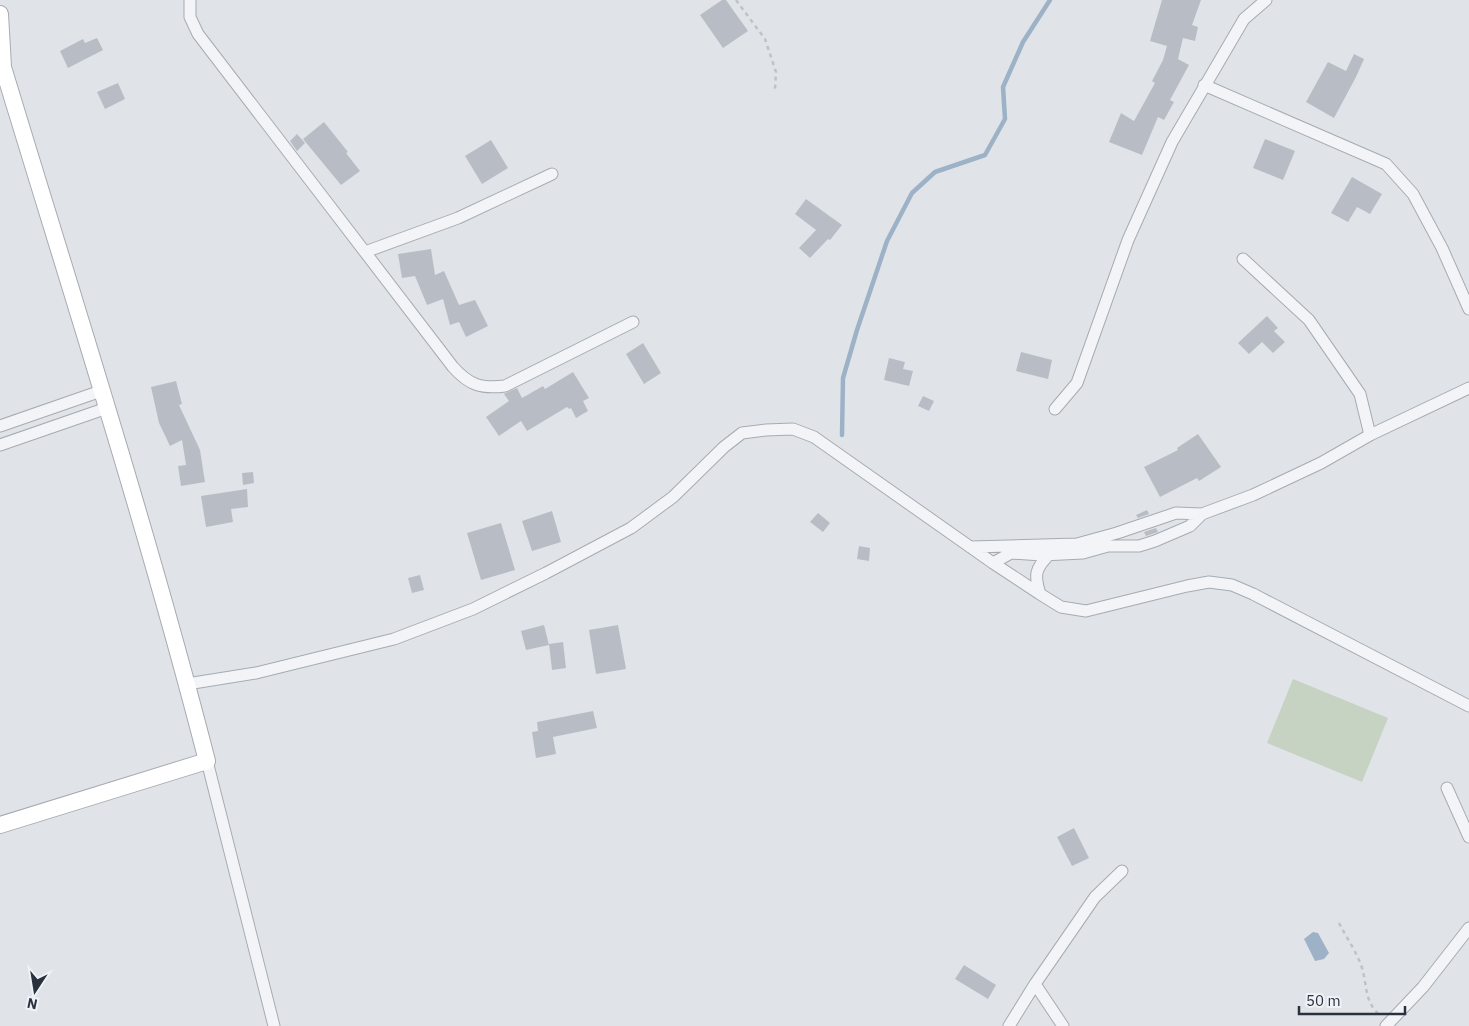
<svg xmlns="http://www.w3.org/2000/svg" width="1469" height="1026" font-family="'IBM Plex Sans',sans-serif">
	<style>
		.green { fill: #c6d2c2 }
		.water { fill: #9db2c6 }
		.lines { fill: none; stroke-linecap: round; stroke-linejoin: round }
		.stream { stroke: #9db2c6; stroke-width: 4.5 }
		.building { fill: #b8bdc5 }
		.street-casing { stroke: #a6abb2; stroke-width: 13 }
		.secondary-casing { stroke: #a6abb2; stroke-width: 18 }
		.path { stroke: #bfc2c7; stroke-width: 2.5; stroke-dasharray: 4 4; stroke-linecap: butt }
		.street { stroke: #f3f4f7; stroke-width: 11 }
		.secondary { stroke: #fff; stroke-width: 16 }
	</style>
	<rect width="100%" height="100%" fill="#e0e4e8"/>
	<path class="green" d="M 1293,679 L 1388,718 L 1362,782 L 1267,743 Z"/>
	<path class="water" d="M 1313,932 L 1318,933 L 1329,953 L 1324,959 L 1315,961 L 1304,939 Z"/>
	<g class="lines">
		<path class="stream" d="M 842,435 L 843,378 L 857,330 L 887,241 L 912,193 L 935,172 L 985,155 L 1005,119 L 1003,87 L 1023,42 L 1050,0"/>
	</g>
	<path class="building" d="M 722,0 L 726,0 L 748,31 L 723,48 L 700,15 Z
		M 1162,0 L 1201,0 L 1192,25 L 1198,27 L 1195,41 L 1183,38 L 1178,59 L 1189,65 L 1170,100 L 1174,102 L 1164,120 L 1158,117 L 1142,155 L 1109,142 L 1121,113 L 1134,121 L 1155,83 L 1152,81 L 1163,60 L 1167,46 L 1150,41 Z
		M 97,38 L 103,50 L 68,68 L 60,51 L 83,39 L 85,43 Z
		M 1354,54 L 1364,59 L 1356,77 L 1334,118 L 1306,102 L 1328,62 L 1346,71 Z
		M 118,83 L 125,99 L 105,109 L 97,92 Z
		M 324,122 L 348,152 L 346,153 L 360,171 L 341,185 L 303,139 Z
		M 297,134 L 305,143 L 297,151 L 290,141 Z
		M 1265,139 L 1295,151 L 1283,180 L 1253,168 Z
		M 491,140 L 508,168 L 482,184 L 465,156 Z
		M 1352,177 L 1382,194 L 1370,214 L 1357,207 L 1348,222 L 1331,213 Z
		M 806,199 L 842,225 L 830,240 L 828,239 L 810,258 L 799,248 L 816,230 L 795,214 Z
		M 431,249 L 435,275 L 444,271 L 459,305 L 475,300 L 488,326 L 466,337 L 459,322 L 450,325 L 443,299 L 427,305 L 415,276 L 402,278 L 398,254 Z
		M 1267,316 L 1278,328 L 1274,331 L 1285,342 L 1273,353 L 1262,342 L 1249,354 L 1238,343 Z
		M 643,343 L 661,373 L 644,384 L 626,354 Z
		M 1021,352 L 1052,360 L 1048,379 L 1016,371 Z
		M 889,358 L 905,362 L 903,369 L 913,371 L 909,386 L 884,380 Z
		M 573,372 L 589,398 L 583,401 L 588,411 L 576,418 L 571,408 L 569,409 L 567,407 L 527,431 L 521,421 L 499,436 L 486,417 L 509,401 L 504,394 L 506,393 L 517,388 L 522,398 L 543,386 L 545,389 Z
		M 176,381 L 182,404 L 179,405 L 200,450 L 205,482 L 181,486 L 178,466 L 186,465 L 182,440 L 170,446 L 159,423 L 151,387 Z
		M 923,396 L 934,401 L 929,411 L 918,406 Z
		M 1198,434 L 1221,467 L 1199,481 L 1197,478 L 1160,497 L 1144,467 L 1178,450 L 1177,448 Z
		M 253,472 L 254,483 L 243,485 L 242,473 Z
		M 247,489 L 248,507 L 231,509 L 233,522 L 206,527 L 201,496 Z
		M 1147,510 L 1149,514 L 1138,518 L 1136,515 Z
		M 552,511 L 561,542 L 532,551 L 522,521 Z
		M 818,513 L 830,523 L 823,532 L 810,522 Z
		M 501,523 L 515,570 L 481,580 L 467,533 Z
		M 1156,528 L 1158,532 L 1146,536 L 1144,532 Z
		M 859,546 L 870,548 L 869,561 L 857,559 Z
		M 420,575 L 424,590 L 412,593 L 408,578 Z
		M 544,625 L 549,645 L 526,650 L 521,631 Z
		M 618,625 L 626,669 L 596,674 L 589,630 Z
		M 563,642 L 566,668 L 552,670 L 549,644 Z
		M 593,711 L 597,728 L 553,737 L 556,754 L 536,758 L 532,732 L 538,731 L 537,722 Z
		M 1074,828 L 1089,858 L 1072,866 L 1057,837 Z
		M 964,965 L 996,985 L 988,999 L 955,979 Z"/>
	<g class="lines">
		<g class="street-casing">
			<path id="street" d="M 190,0 L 190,17 L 198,34 L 453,367 C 469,385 481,389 505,386 L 633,322
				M 1204,85 L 1386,164 L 1413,194 L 1442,248 L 1469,309
				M 365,252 L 458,218 L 552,174
				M 1243,259 L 1309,320 L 1360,394 L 1370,435
				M 1055,409 L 1077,383 L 1128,240 L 1172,142 L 1244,19 L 1266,0
				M 0,426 L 101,391
				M 0,445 L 107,408
				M 970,547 L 1077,544 L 1117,533 L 1176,513 L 1202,514 L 1253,495 L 1321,463 L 1370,435 L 1469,388
				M 993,563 L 1011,553 L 1042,555 L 1083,553 L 1108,546 L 1139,546 L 1155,541 L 1190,526 L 1202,514
				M 1040,594 C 1034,575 1035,568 1050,554
				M 187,684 L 256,673 L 394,639 L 473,609 L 546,573 L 631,528 L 673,497 L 724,447 L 742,433 L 766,430 L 793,429 L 814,437 L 993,563 L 1040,594 L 1061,607 L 1086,611 L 1187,586 L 1209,582 L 1232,585 L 1253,594 L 1469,706
				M 207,761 L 274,1026
				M 1447,788 L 1469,837
				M 1035,984 L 1063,1026
				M 1009,1026 L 1035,984 L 1095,897 L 1122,871
				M 1386,1026 L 1423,987 L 1469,928"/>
		</g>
		<g class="secondary-casing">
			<path id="secondary" d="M 0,14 L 3,67 C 73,298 147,528 207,761 L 0,825"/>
		</g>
		<path class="path" d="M 736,0 L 765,39 L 776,72 L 775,89
			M 1339,923 C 1346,937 1356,951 1361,965 C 1368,984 1363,1002 1381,1016"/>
		<use href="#street" class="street"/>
		<use href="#secondary" class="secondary"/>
	</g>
	<g transform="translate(35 991) rotate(192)" stroke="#eff2f6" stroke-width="4" paint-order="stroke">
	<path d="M0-4L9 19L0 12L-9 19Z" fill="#2a323f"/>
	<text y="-8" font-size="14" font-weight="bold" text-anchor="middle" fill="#2a323f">N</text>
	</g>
	<path d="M1299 1006v8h106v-8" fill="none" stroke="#2a323f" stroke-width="2.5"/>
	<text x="1306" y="1006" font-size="15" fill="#2a323f" stroke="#eff2f6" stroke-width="4" paint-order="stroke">50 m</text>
</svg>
